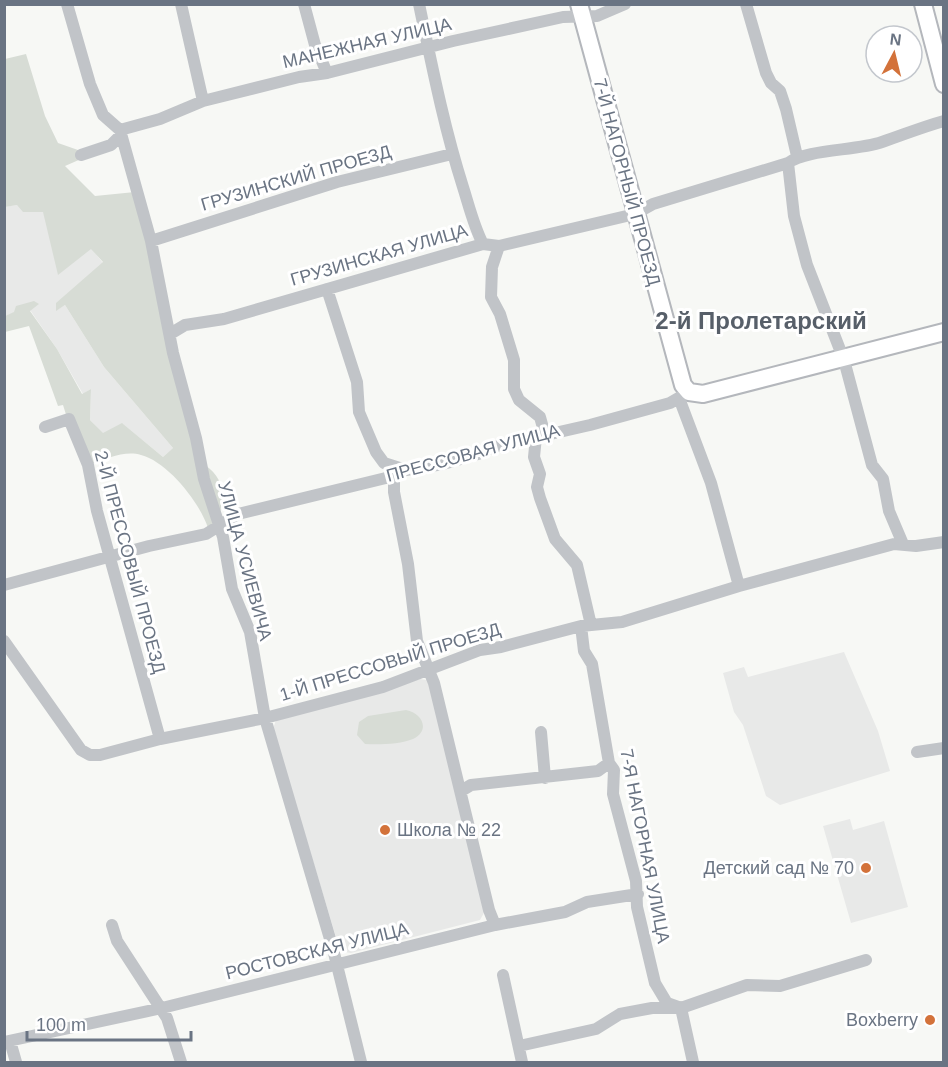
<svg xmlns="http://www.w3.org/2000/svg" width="948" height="1067" font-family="Arial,sans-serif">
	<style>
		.built { fill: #e8e9e8 }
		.green { fill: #d7dcd5 }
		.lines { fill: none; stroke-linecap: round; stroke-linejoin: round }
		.secondary-casing { stroke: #b4b7bc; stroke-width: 20 }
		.street { stroke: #c1c4c8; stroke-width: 12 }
		.secondary { stroke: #fff; stroke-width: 16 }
		.poi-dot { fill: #d3723a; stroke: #fff; stroke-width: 2 }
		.labels { text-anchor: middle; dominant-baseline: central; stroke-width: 6; stroke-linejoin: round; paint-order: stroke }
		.street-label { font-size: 18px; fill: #6a7483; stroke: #fff }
		.poi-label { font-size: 18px; fill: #6a7483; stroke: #fff; text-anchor: end }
		.district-label { font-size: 24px; font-weight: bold; fill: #575f69; stroke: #fff }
	</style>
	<rect width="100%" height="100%" fill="#f7f8f5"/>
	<path class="built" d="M 17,205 L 43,211 L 91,248 L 103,263 L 57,303 L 57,310 L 65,305 L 104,367 L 173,448 L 163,457 L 123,424 L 103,434 L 90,420 L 91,389 L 83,394 L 57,349 L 30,310 L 38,304 L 5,316 L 4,207 Z
		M 844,652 L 878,731 L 890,771 L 780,805 L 766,796 L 743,725 L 734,712 L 723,673 L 744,667 L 748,677 Z
		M 420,679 L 427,680 L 431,685 L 485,911 L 480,920 L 351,953 L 344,952 L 339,947 L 273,729 L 276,720 Z
		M 850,819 L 853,830 L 884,821 L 908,907 L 851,923 L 823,826 Z"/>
	<path class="green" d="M 26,54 L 45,116 L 58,143 L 78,150 L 81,159 L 65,166 L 95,196 L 135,192 L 205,465 C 228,481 224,502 216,526 L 208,528 C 200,503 168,462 141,455 C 125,450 106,459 91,464 L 69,424 L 63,405 L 58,406 L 29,326 L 5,332 L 5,316 L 14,312 L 16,306 L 34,301 L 39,304 L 30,311 L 57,349 L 82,394 L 91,389 L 90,420 L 103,433 L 122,423 L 163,457 L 173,448 L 104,367 L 65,305 L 56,311 L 56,303 L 103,262 L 91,249 L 58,275 L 43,212 L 23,212 L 17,205 L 5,207 L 5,59 Z
		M 406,710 C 422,713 431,730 413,739 C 401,744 379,745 365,744 L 357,735 L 359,722 L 368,716 Z"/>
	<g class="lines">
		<g class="secondary-casing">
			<path id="secondary" d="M 579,4 L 683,385 L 689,392 L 703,394 L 944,332
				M 923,4 L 944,84"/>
		</g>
		<path class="street" d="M 67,4 L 90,84 L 103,115 L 120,130 L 151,241 L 173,353 L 196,438 L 204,479 L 223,537 L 232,589 L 250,632 L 265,718 L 333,949 L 361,1062
			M 181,4 L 203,101
			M 304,4 L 315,45 L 327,73
			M 419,4 C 432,66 444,127 463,187 C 469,206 474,227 483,244
			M 746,4 L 766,73 L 771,83 L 780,91 L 786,109 L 797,156
			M 120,130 L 160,119 L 203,101 L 299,77 L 327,73 L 453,41 L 563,17 L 597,16 L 625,4
			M 81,155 L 111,145 L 119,137
			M 788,163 L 794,216 L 807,265 L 844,360 L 872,465 L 883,479 L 889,511 L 903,544
			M 151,241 L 337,182 L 452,154
			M 499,246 L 492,267 L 491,297 L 500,314 L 514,360 L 514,389 L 519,400 L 540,417 L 545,435
			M 327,289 L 357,382 L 359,412 L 376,452 L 384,463 L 406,470
			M 170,334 L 185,325 L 224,319 L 483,244 L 499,246 L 635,214 L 653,204 L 788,163 C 807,149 856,151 882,142 C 903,135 922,127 944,121
			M 679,398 L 711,483 L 739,586
			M 45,427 L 69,419 L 88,465 L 97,511 L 160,739
			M 536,437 L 534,457 L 540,474 L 537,487 L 540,498 L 555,539 L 577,565 L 591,625
			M 394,476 L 394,492 L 408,564 L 417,641 L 434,683 L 489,910 L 495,925
			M 4,585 L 149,546 L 206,534 L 238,514 L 394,476 L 406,470 L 443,464 L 478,454 L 493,447 L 590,425 L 670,403 L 689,392
			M 581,626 L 584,651 L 592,664 L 609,763 L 614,770 L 613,794 L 636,881 L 637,907 L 655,983 L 667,1003 L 681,1008 L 693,1062
			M 4,641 L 81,750 L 90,755 L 100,755 L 160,739 L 265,718 L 383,687 L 480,650 L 501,647 L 581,626 L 622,622 L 739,586 L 894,544 L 916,546 L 944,542
			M 541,732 L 545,778
			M 917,752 L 944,748
			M 461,791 L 471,785 L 598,771 L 609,763
			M 112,925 L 117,941 L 167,1018 L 181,1062
			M 503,975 L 522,1062
			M 10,1041 L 16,1062
			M 4,1042 L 162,1008 L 495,925 L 565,912 L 587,902 L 638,894
			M 519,1046 L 596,1029 L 620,1014 L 652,1008 L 681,1008 L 747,985 L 780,986 L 866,960"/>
		<use href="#secondary" class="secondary"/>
	</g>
	<g class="poi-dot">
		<circle cx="385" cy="830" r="6"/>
		<circle cx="866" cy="868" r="6"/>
		<circle cx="930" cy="1020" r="6"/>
	</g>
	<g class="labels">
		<g class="street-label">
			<text transform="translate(367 43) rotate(-13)">МАНЕЖНАЯ УЛИЦА</text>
			<text transform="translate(296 178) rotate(-16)">ГРУЗИНСКИЙ ПРОЕЗД</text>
			<text transform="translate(627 182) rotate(75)">7-Й НАГОРНЫЙ ПРОЕЗД</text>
			<text transform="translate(379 255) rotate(-16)">ГРУЗИНСКАЯ УЛИЦА</text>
			<text transform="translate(473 453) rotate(-15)">ПРЕССОВАЯ УЛИЦА</text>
			<text transform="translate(245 561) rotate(75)">УЛИЦА УСИЕВИЧА</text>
			<text transform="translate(130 562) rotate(75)">2-Й ПРЕССОВЫЙ ПРОЕЗД</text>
			<text transform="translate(390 662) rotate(-17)">1-Й ПРЕССОВЫЙ ПРОЕЗД</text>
			<text transform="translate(645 846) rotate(79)">7-Я НАГОРНАЯ УЛИЦА</text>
			<text transform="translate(317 951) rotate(-14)">РОСТОВСКАЯ УЛИЦА</text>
		</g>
		<g class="poi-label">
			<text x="397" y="830" text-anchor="start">Школа № 22</text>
			<text x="854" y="868">Детский сад № 70</text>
			<text x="918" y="1020">Boxberry</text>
		</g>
		<g class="district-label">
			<text x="761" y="320">2-й Пролетарский</text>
		</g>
	</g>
	<rect width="948" height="1067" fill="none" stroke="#6a7483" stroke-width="12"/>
	<g transform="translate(894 54) rotate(7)"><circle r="28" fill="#ffffff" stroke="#c3c7cd" stroke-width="1.5"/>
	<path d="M0-4.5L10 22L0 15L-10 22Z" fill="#d3723a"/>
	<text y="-9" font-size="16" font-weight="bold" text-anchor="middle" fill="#6a7483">N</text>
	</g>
	<path d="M27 1031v9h164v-9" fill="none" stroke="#6a7483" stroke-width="3"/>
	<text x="36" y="1031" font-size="18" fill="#6a7483" stroke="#ffffff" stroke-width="4.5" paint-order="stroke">100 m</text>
</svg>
